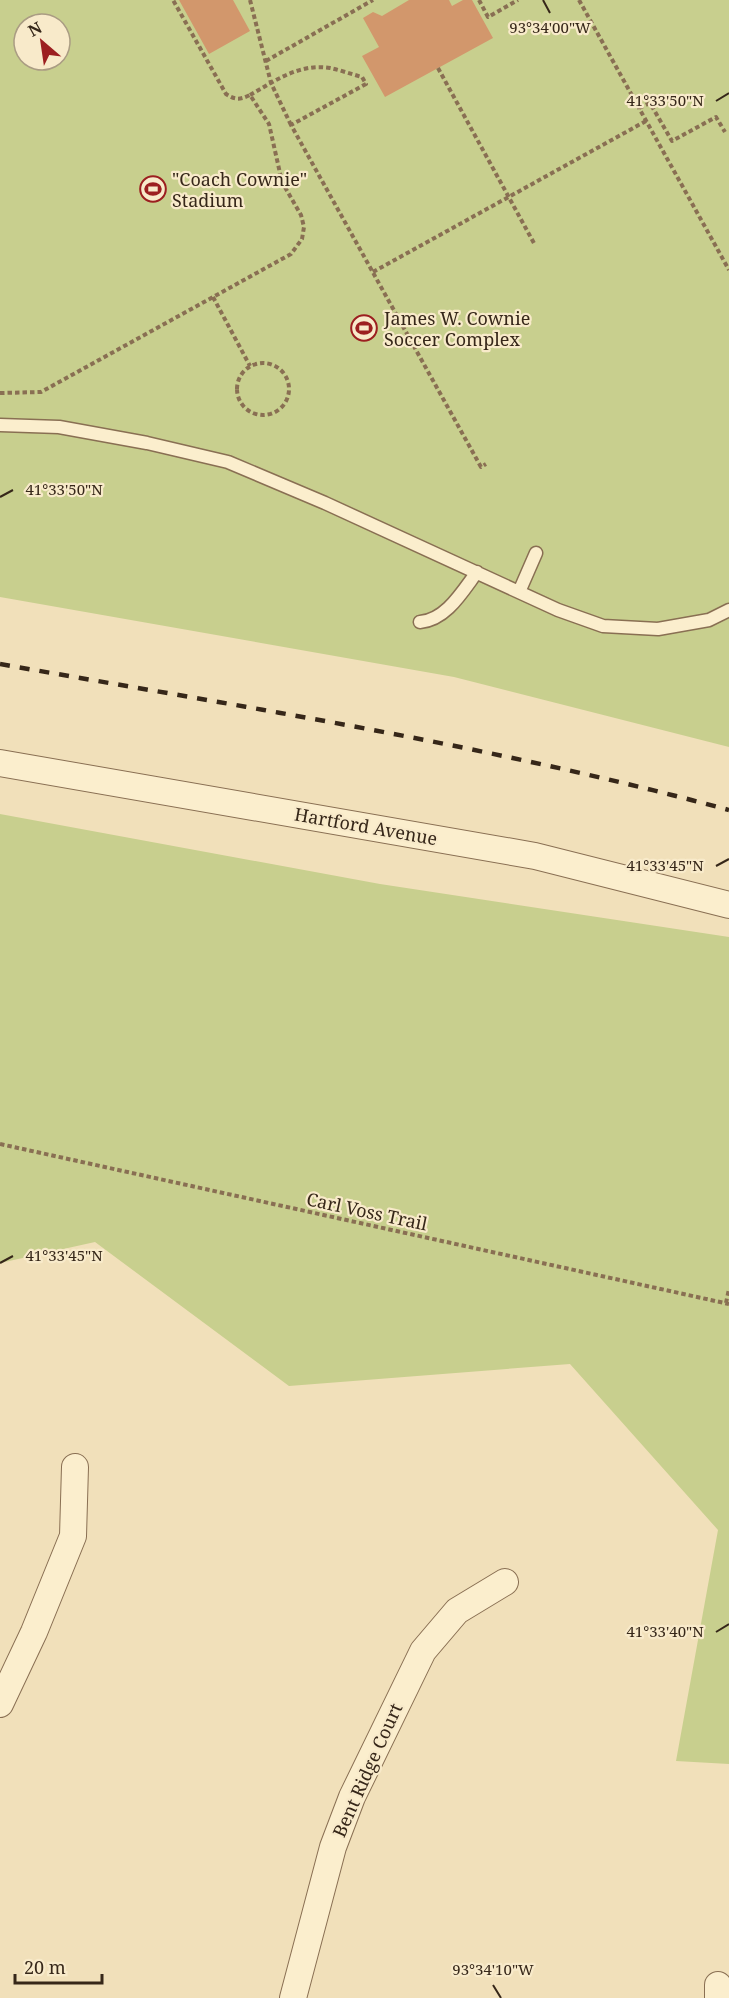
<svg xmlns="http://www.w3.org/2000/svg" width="729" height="1998" font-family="'Noto Serif',serif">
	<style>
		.green { fill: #c8cf8e; fill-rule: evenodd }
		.building { fill: #d2976c }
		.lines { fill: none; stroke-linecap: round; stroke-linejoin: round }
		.lane-casing { stroke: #896f53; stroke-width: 15 }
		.street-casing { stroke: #896f53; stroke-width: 28 }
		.path { stroke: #896f53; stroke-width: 4; stroke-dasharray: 4.5 3; stroke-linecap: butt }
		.lane { stroke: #fbeecd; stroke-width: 12 }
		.street { stroke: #fbeecd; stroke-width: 26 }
		.rail { stroke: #362719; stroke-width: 4.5; stroke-dasharray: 10 10; stroke-linecap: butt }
		.ticks { fill: none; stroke: #362719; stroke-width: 2 }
		.labels { text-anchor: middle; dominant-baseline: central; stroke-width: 4.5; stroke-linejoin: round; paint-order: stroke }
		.poi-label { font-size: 18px; fill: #362719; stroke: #f8eaca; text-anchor: start }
		.street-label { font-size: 18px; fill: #362719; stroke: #f8eaca }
		.ticks-label { font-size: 15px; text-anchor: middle; fill: #362719; stroke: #f8eaca; stroke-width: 4.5; stroke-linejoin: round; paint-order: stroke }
	</style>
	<rect width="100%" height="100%" fill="#f1e0ba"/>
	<path class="green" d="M 0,0 L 729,0 L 729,747 L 454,677 L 0,597 ZM 24,24 L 60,24 L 60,60 L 24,60 Z
		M 0,814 L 380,884 L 729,937 L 729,1764 L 676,1761 L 718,1530 L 570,1364 L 289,1386 L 95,1242 L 0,1263 Z"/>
	<path class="building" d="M 179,0 L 233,0 L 250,31 L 209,54 Z
		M 409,0 L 449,0 L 452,6 L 463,0 L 472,0 L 493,38 L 385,97 L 362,56 L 379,47 L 363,18 L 373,12 L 382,16 Z"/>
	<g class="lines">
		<g class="lane-casing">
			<path id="lane" d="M 0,425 L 59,427 L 147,443 L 228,462 L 325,503 L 558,610 L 603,626 L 658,629 L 709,620 L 729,610
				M 519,592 L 536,553
				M 420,622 C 446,620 462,592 477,572"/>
		</g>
		<g class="street-casing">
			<path id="street" d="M 0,763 L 535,856 L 729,905
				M 0,1704 L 34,1632 L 73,1536 L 75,1467
				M 293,1998 L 333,1847 L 352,1797 L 423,1651 L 457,1611 L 505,1582
				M 718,1998 L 718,1985"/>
		</g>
		<path class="path" d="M 250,0 L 271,83 L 291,125
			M 479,0 L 488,17 L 518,0
			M 579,0 L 729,270
			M 266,61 L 373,0
			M 438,68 L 535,245
			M 250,95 C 275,81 299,63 330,68 C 340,70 351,74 362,77 L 366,84 L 291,125 L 481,467 L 486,464
			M 639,108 L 650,103 L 672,141 L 716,117 L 725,132
			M 373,272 L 646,121
			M 213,297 L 250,366
			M237 389a26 26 0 1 1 52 0a26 26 0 1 1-52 0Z
			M 0,393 L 41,392 L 291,254 L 302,239 L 304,227 L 301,215 L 282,182 L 269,124 L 250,95 C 240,100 235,100 226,94 L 173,0
			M 0,1144 L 729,1304
			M 726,1303 L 729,1289"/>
		<use href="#lane" class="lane"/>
		<use href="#street" class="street"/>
		<path class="rail" d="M 0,664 C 244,707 490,745 729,810"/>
	</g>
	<path class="ticks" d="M 543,0 L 550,13M 716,101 L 729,93M 0,497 L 13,490M 716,866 L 729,859M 0,1263 L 13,1256M 716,1632 L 729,1624M 493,1985 L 501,1998"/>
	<defs>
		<g id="stadium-ring" transform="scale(1.35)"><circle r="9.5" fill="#f8eaca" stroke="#9c1f20" stroke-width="1.5"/><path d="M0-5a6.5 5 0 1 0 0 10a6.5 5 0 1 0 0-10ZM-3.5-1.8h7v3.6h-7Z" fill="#9c1f20"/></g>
	</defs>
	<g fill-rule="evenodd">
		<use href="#stadium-ring" x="153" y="189"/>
		<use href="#stadium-ring" x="364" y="328"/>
	</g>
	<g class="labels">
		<g class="poi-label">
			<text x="172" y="179">"Coach Cownie"<tspan x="172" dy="21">Stadium</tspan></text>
			<text x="384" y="318">James W. Cownie<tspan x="384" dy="21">Soccer Complex</tspan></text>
		</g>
		<g class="street-label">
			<text transform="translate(366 826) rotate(10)">Hartford Avenue</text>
			<text transform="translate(367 1211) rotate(12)">Carl Voss Trail</text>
			<text transform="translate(367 1770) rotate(-66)">Bent Ridge Court</text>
		</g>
	</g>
	<g class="ticks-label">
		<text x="550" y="33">93°34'00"W</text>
		<text x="665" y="106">41°33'50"N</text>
		<text x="64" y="495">41°33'50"N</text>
		<text x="665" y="871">41°33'45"N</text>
		<text x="64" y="1261">41°33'45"N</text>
		<text x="665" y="1637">41°33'40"N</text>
		<text x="493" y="1975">93°34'10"W</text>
	</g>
	<g transform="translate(42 42) rotate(331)"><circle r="28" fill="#f8eaca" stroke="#aa9c83" stroke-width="1.5"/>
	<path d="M0-4.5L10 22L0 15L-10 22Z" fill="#9c1f20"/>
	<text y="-9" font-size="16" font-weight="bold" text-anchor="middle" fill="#362719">N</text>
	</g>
	<path d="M15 1974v9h87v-9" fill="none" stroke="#362719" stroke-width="3"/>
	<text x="24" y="1974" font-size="18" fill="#362719" stroke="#f8eaca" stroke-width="4.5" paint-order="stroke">20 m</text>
</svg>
